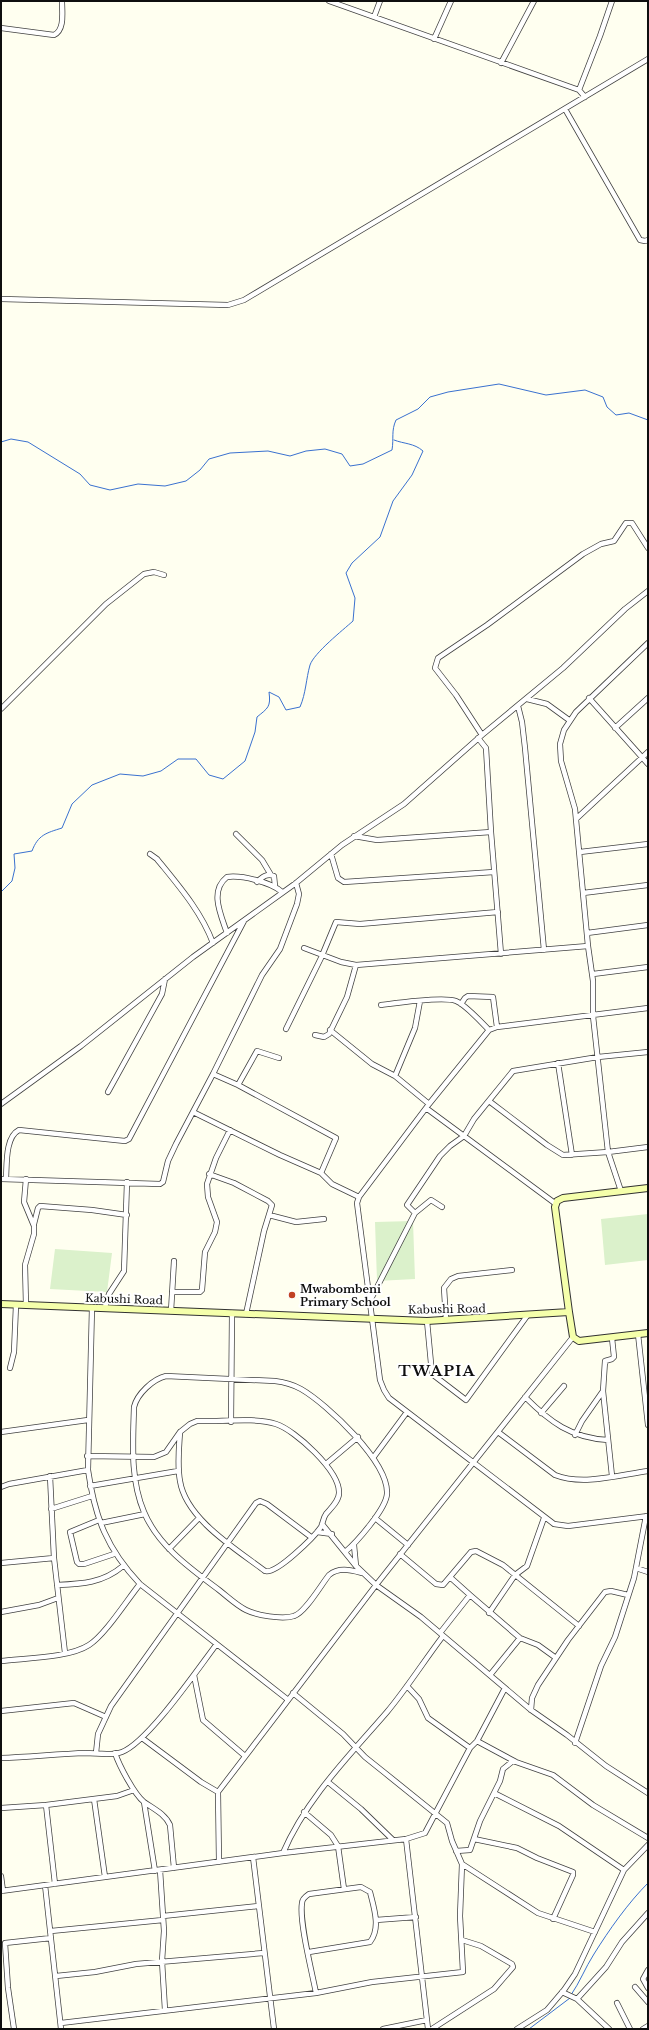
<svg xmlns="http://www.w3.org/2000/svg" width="649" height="2030" font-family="'Libre Baskerville',serif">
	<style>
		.pitch { fill: #dbf1cb }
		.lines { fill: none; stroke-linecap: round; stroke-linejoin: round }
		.stream { stroke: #3a71cf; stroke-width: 1 }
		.minor-casing { stroke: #424242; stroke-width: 6 }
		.secondary-casing { stroke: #313131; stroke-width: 8 }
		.minor { stroke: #fff; stroke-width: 4.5 }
		.secondary { stroke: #f5ffab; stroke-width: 6 }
		.poi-dot { fill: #c14124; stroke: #fff; stroke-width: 1.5 }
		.labels { text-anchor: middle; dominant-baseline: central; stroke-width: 4; stroke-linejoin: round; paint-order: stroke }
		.poi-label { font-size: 11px; font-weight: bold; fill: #0f0f0f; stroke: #fff; text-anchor: start }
		.street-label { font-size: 11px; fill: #0f0f0f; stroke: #fff }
		.district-label { font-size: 15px; font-weight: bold; letter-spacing: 1px; fill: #0f0f0f; stroke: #fff }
	</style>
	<rect width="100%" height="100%" fill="#fffff0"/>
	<path class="pitch" d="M 648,1214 L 648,1260 L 605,1265 L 601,1219 Z
		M 413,1221 L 415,1279 L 377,1281 L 375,1222 Z
		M 55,1249 L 112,1253 L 107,1292 L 50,1289 Z"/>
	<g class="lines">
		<path class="stream" d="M 1,442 L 11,439 L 28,442 L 80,474 L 90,485 L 110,490 L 138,484 L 165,486 L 186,481 L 200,470 L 209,459 L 230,453 L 268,451 L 290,456 L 306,451 L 325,449 L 342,454 L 350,466 L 363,464 L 392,450 C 394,438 391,431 396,420 L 418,409 L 430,397 L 448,392 L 499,384 L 546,395 L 585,390 L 603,397 L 607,407 L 616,415 L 629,413 L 648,420
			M 1,892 L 12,881 L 15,868 L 14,854 L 32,851 C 38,835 46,833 62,828 L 72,804 L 92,785 L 120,774 L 143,776 L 161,771 L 178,759 L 196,759 L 209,775 L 223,779 L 245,761 L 255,732 L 257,717 C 268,708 271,707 269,692 L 279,697 L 286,710 L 300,707 C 306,693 306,679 310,665 C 314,653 343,630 353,621 L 355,598 L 346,573 L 352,563 L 380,537 L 393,501 L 412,475 L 423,451 C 414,443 404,444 394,440
			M 571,1995 C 580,1982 585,1968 594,1954 C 609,1930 628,1903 648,1883
			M 529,2029 L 570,1998"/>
		<g class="minor-casing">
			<path id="minor" d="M 329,1 L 579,90 L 585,97
				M 374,17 L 380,1
				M 1,28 L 54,35 C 65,30 62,12 62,1
				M 434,39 L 451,1
				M 501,63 L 534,1
				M 579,90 L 600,36 L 612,1
				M 565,109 L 640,240 L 645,241 L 648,240
				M 1,299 L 228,305 L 244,300 L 648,59
				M 589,698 L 648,764
				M 527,699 L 547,704 L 569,720
				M 518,706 L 522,722 L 525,748 L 544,950
				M 1,709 L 106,604 L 144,574 L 154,572 L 164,575
				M 615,728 L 648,698
				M 482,735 L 456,695 L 435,668 L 438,658 L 487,625 L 583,554 L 601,544 L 614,541 L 626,523 L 632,523 L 648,548
				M 478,738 L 486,748 L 491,832 L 501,954
				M 576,819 L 648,752
				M 236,834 L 262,860 L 271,875
				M 354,836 L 377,840 L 491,832
				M 580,852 L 648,844
				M 150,854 L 157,859 C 178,885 201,911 213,943
				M 331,854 L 338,878 L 344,882 L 494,872
				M 257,882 C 262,877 267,873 274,876 L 275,886
				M 583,893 L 648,885
				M 227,933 C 221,915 209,891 227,877 C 241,875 271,882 282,892
				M 587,933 L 648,925
				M 304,948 L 341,962 L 356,965 L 588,946
				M 593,974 L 648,967
				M 461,1004 L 465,998 L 468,996 L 493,997 L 497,1027
				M 381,1005 C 397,1003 443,996 456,1001 C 466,1005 481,1022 489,1030
				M 648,1008 L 497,1027 L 489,1030 L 429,1104 L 359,1197 L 357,1203 L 380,1380 L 384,1390 L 389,1398 L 554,1524 L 568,1526 L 648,1516
				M 286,1029 L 321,958 L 336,922 L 360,924 L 498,912
				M 330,1030 L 372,1064 L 395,1076 L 429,1104
				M 315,1035 L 324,1037 L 329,1034 L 347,997 L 356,965
				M 279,1058 L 257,1051 L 238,1085 L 336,1138 L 321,1173
				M 558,1063 L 572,1155
				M 213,1074 L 238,1085
				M 395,1076 L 415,1028 L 420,1001
				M 108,1092 L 162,994 L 165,979
				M 489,1101 L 547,1145 L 563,1155 L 608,1152 L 648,1147
				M 1,1104 L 81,1046 L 193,957 L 296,883 L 342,845 L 404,804 L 482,735 L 563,668 L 625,609 L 648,591
				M 426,1108 L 556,1204
				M 193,1112 L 280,1155 L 321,1173 L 332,1184 L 359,1197
				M 209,1174 L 234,1183 L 268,1201 L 272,1205 L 264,1231 L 246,1314
				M 6,1178 C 7,1165 5,1137 19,1130 L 125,1141 L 129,1139 L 244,921
				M 1,1179 L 160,1184 L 163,1182 L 168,1161 L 176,1144 L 213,1074 L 262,975 L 280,949 L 297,904 L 299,894 L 296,883
				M 26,1179 L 24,1202 L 34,1226 L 34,1234 L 25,1265 L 26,1305
				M 621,1191 L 608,1152 L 593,1016 L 593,981 L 588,946 L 575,809 L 561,761 L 560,744 L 564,730 L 576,712 L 648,643
				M 415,1213 L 407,1205 L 440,1156 L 450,1146 L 464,1136 L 474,1119 L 513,1071 L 598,1057 L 648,1052
				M 269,1215 L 296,1222 L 324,1219
				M 34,1224 L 38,1208 L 40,1206 L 92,1210 L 127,1215
				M 172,1292 L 200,1292 L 202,1290 L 205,1252 L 215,1232 L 217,1222 L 208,1197 L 207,1184 L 216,1158 L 230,1130
				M 371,1299 L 415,1213 L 431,1200 L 442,1207
				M 92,1307 L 88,1470 C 95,1518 107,1549 140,1584 L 287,1699
				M 105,1307 L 109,1294 L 124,1271 L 127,1182
				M 171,1311 L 174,1261
				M 446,1320 L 444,1288 L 451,1279 L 458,1276 L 512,1270
				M 427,1321 L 432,1374 L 466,1400 L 527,1316
				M 638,1334 L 648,1425
				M 612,1338 L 614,1357 L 612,1359 L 605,1361 L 603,1391 L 612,1476
				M 10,1368 L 14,1352 L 16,1305
				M 525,1397 C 550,1422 571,1438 608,1440
				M 541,1413 L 564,1386
				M 197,1421 C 220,1422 255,1417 276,1424 C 295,1430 340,1471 339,1493 C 339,1501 331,1508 326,1514 C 323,1518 323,1523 321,1527 C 314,1537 276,1575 265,1571 C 236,1549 186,1519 180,1481 C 177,1465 179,1448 180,1432 L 190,1424 Z
				M 231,1422 L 232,1313
				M 1,1432 L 88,1420
				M 498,1432 L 555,1475 C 583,1486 619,1475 648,1471
				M 575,1435 L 582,1421 L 603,1391
				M 87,1456 L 154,1457 L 166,1452 L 180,1432
				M 373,1458 L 407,1412
				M 326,1464 L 358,1437
				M 50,1476 L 54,1558
				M 90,1486 L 178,1471
				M 1,1487 L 9,1484 L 88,1470
				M 51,1509 L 92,1496
				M 375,1518 L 408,1545
				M 99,1520 L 70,1532 L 77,1562 L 79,1564 L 84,1564 L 114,1554
				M 101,1523 L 145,1514
				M 322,1524 L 356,1566 L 376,1585 L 421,1617 L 531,1710 L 567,1735 L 606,1766 L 648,1793
				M 317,1532 L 332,1534
				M 354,1545 L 356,1566
				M 169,1549 L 199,1518
				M 345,1552 C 356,1543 386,1509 387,1494 C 389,1462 327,1404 301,1389 C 292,1384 284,1382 275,1381 L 166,1376 C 153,1379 137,1394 134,1407 C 133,1443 130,1479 144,1512 C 158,1546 191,1569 219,1590 C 228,1597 236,1605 246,1610 C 256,1615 282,1620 294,1616 C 305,1613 321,1585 329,1575 C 339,1567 350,1570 362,1573
				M 400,1554 L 436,1584 L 443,1585 L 471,1552 L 476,1551 L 503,1565 L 579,1626
				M 1,1563 L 54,1558 L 65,1653
				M 636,1568 L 648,1572
				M 451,1578 L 470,1595
				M 57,1585 C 82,1584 103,1583 123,1566
				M 1,1612 L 39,1605 L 58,1598
				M 489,1613 L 515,1575 L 527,1566 L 544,1518
				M 440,1633 L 470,1595 L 520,1638 L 538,1645 L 556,1658
				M 1,1661 C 25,1658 69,1658 89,1645 C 105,1635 127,1600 140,1584
				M 194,1675 L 203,1720 L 245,1756
				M 490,1675 L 520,1638
				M 407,1686 L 419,1699 L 428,1718 L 470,1748
				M 531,1710 L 532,1698 L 538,1685 L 568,1640 L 605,1592 L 611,1591 L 628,1595
				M 1,1711 L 74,1703 L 106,1717
				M 142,1738 L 201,1782 L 218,1792
				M 477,1741 L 516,1762 L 553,1775 L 593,1805 L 648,1838
				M 575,1743 L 601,1666 L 615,1637 L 634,1578 L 646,1516
				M 96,1753 L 98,1734 L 111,1706 L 256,1503 L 260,1501 L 267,1504 L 311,1537
				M 115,1753 C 119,1765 134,1794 144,1802 C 154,1809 165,1814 170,1825 L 174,1868
				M 1,1758 C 29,1757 58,1754 86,1753 C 97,1753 111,1756 122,1752 C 148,1742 197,1670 216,1645
				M 328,1782 L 361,1809 L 393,1840
				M 494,1793 L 559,1826 L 624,1870
				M 94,1799 L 105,1877
				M 144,1802 L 155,1871
				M 1,1808 L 46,1805
				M 304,1812 L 331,1835 L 338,1846 L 344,1889
				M 406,1839 L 425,1833 L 470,1748 L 477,1741 L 505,1688
				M 474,1839 L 517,1848 L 537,1858 L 573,1872 L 573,1875 L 553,1919
				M 456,1851 L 470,1850 L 480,1821 L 500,1781 L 503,1769 L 513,1761
				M 283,1853 C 306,1799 349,1756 387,1712 C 407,1688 424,1661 443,1636
				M 253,1857 L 274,2029
				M 219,1862 L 218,1792 L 376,1585 L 573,1337
				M 462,1864 L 538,1913 L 595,1932
				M 160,1870 L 164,1931 L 162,1961 L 165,2010
				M 1,1876 L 3,1891
				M 55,1884 L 46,1805 L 117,1796 L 134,1790
				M 45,1885 L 61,2029
				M 1,1891 L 283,1853 L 406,1839 L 428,2029
				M 163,1916 L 258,1906
				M 376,1920 L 416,1917
				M 51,1931 L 163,1920
				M 309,1952 L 370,1942 C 381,1928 374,1908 370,1892 L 361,1887 L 309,1894 C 306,1896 302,1899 302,1903 C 299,1922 312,1972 316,1993
				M 648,1970 L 643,1979 L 648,1988
				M 56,1976 L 95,1972 L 136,1964 L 264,1953
				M 635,1987 L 648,2002
				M 562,1992 L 577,1999 L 609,2029
				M 577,1999 L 606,1967 L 622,1942 L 648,1913
				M 617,2003 L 630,2029
				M 61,2023 L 316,1993 L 372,1982 L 463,1972 L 460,1916 L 462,1864 L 452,1841 L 447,1823 L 385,1773 L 365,1757 L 343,1734 L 293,1693
				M 14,2029 L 8,1988 L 5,1943 L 51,1938
				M 383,2029 L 427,2020
				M 432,2029 L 494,1989 L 513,1967 L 512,1964 L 481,1946 L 462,1940
				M 517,2029 L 547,2010 L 564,1990 L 575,1974 L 624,1870 L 648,1845
				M 643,2029 L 648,2026"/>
		</g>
		<g class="secondary-casing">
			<path id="secondary" d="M 1,1304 L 427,1321 L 569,1312 L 555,1207 L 557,1201 L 563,1198 L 648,1188
				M 569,1312 L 573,1337 L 579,1341 L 648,1333"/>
		</g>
		<use href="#minor" class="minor"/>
		<use href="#secondary" class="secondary"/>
	</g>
	<circle class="poi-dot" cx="292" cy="1295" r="4"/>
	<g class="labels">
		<g class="poi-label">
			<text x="300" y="1289">Mwabombeni<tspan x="300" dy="13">Primary School</tspan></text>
		</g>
		<g class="street-label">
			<text transform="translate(124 1299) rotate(2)">Kabushi Road</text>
			<text transform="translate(447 1309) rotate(-1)">Kabushi Road</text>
		</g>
		<g class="district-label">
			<text x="437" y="1370">TWAPIA</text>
		</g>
	</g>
	<rect width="649" height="2030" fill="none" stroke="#0f0f0f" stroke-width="4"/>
</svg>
